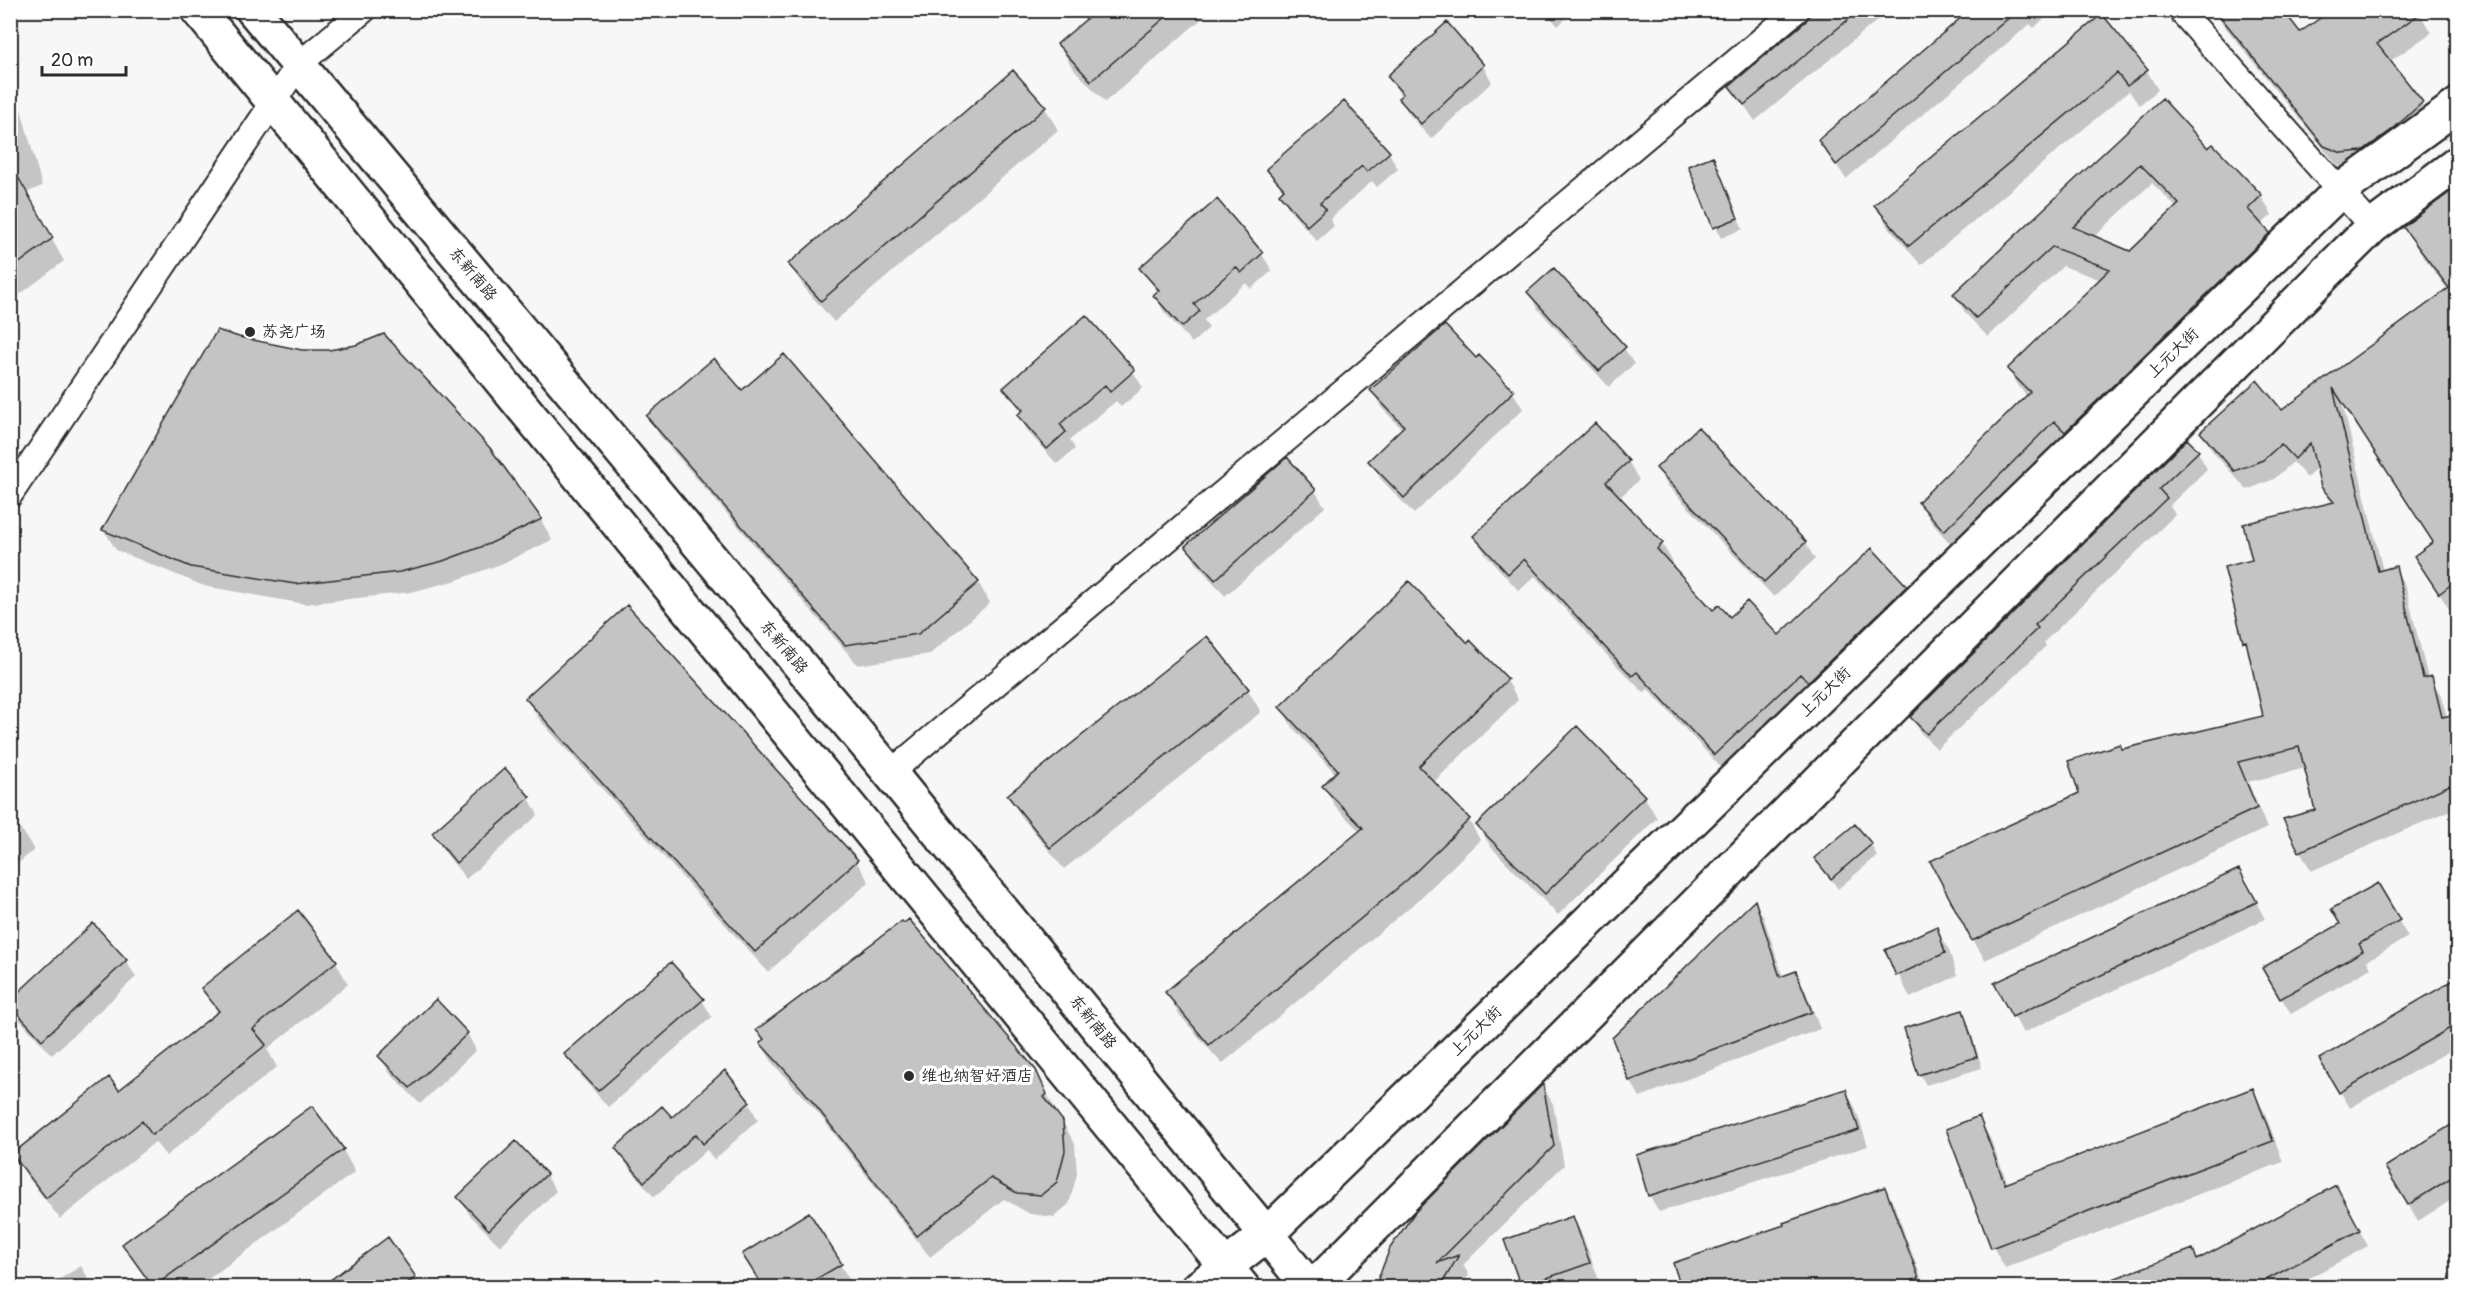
<svg xmlns="http://www.w3.org/2000/svg" width="2468" height="1298" font-family="Pangolin,'LXGW WenKai TC',sans-serif">
	<style>
		.shadow { fill: #0003; fill-rule: evenodd }
		.building { fill: #c4c4c4; stroke: #2b2b2b; stroke-width: 1.5; fill-rule: evenodd }
		.lines { fill: none; stroke-linecap: round; stroke-linejoin: round }
		.minor-casing { stroke: #2b2b2b; stroke-width: 28 }
		.secondary-casing { stroke: #2b2b2b; stroke-width: 38 }
		.minor { stroke: #fff; stroke-width: 24 }
		.secondary { stroke: #fff; stroke-width: 33 }
		.poi-dot { fill: #2b2b2b; stroke: #fff; stroke-width: 2 }
		.labels { text-anchor: middle; dominant-baseline: central; stroke-width: 6; stroke-linejoin: round; paint-order: stroke }
		.street-label { font-size: 16px; fill: #2b2b2b; stroke: #fff }
		.poi-label { font-size: 16px; fill: #2b2b2b; stroke: #fff; text-anchor: start }
	</style>
	<rect width="100%" height="100%" fill="#f7f7f7"/>
	<filter id="ink" filterUnits="userSpaceOnUse"><feTurbulence type="fractalNoise" baseFrequency=".0167" numOctaves="2"/><feDisplacementMap in="SourceGraphic" scale="12" xChannelSelector="R" yChannelSelector="G"/><feConvolveMatrix kernelMatrix="1 2 1 2 8 2 1 2 1" color-interpolation-filters="sRGB"/></filter>
	<g filter="url(#ink)">
		<path class="shadow" d="M 1100,10 L 1212,10 L 1105,102 L 1072,67 L 1059,45 Z
			M 1544,10 L 1575,10 L 1558,26 Z
			M 1812,10 L 1890,10 L 1755,121 L 1731,86 L 1808,21 Z
			M 1973,10 L 2053,10 L 2034,28 L 2030,24 L 1846,179 L 1820,140 Z
			M 2215,10 L 2282,10 L 2300,34 L 2418,10 L 2431,33 L 2389,62 L 2421,103 L 2433,122 L 2354,172 L 2337,165 L 2222,23 Z
			M 2452,10 L 2458,10 L 2458,19 Z
			M 2102,16 L 2147,71 L 2158,90 L 2139,105 L 2129,91 L 1921,265 L 1887,225 L 1876,205 Z
			M 10,22 L 13,25 L 10,47 Z
			M 10,50 L 18,98 L 42,186 L 26,193 L 64,261 L 10,302 Z
			M 1483,66 L 1492,82 L 1431,139 L 1409,114 L 1400,98 L 1402,97 L 1389,77 Z
			M 1013,72 L 1045,108 L 1058,130 L 834,322 L 803,286 L 790,264 Z
			M 2162,100 L 2208,151 L 2261,196 L 2272,215 L 2261,225 L 2269,233 L 2280,253 L 1956,550 L 1931,522 L 1920,503 L 2028,397 L 2020,388 L 2008,369 L 2101,280 L 2063,266 L 1988,337 L 1966,314 L 1955,295 ZM 2152,183 L 2177,208 L 2130,253 L 2094,237 Z
			M 1344,103 L 1389,153 L 1398,169 L 1377,187 L 1372,181 L 1330,219 L 1334,226 L 1317,241 L 1290,211 L 1281,195 L 1284,192 L 1268,169 Z
			M 1712,158 L 1743,229 L 1721,238 L 1690,167 Z
			M 2458,189 L 2458,608 L 2451,612 L 2428,576 L 2434,543 L 2342,402 L 2383,571 L 2395,568 L 2406,588 L 2428,678 L 2431,678 L 2442,697 L 2447,718 L 2456,715 L 2458,717 L 2458,807 L 2311,871 L 2300,851 L 2316,811 L 2306,768 L 2248,782 L 2267,828 L 1985,960 L 1973,940 L 2081,794 L 2123,750 L 2265,717 L 2250,650 L 2245,642 L 2226,568 L 2253,561 L 2332,504 L 2322,487 L 2317,467 L 2307,478 L 2293,462 L 2274,479 L 2247,490 L 2213,452 L 2202,432 L 2282,412 L 2448,290 L 2416,247 L 2405,228 Z
			M 1216,201 L 1262,254 L 1272,271 L 1251,289 L 1246,283 L 1204,320 L 1209,328 L 1192,343 L 1164,312 L 1155,295 L 1158,293 L 1141,268 Z
			M 1529,292 L 1624,348 L 1634,364 L 1609,387 L 1538,309 Z
			M 10,337 L 16,346 L 10,353 Z
			M 1479,357 L 1513,392 L 1523,409 L 1414,514 L 1380,478 L 1370,461 L 1403,430 L 1381,407 L 1372,390 L 1476,360 Z
			M 1133,371 L 1143,388 L 1121,407 L 1116,401 L 1070,440 L 1075,449 L 1057,464 L 1028,432 L 1019,415 L 1022,413 L 1005,388 Z
			M 742,392 L 978,582 L 990,603 L 930,654 L 858,665 L 660,436 L 648,416 Z
			M 2187,441 L 2198,452 L 2207,469 L 2170,505 L 2175,515 L 2044,642 L 2046,646 L 1937,749 L 1921,733 L 1912,717 Z
			M 489,449 L 541,520 L 552,540 L 501,564 L 454,581 L 411,592 L 305,604 L 204,586 L 116,550 L 104,530 Z
			M 1628,461 L 1639,480 L 1619,498 L 1662,544 L 1673,562 L 1670,565 L 1713,612 L 1779,637 L 1906,587 L 1916,605 L 1726,773 L 1648,689 L 1644,693 L 1614,663 L 1535,576 L 1519,591 L 1486,555 L 1475,537 Z
			M 1658,469 L 1805,542 L 1815,559 L 1774,597 L 1667,485 Z
			M 1315,491 L 1325,507 L 1225,596 L 1196,563 L 1187,546 Z
			M 1206,638 L 1248,690 L 1261,712 L 1064,869 L 1022,817 L 1009,795 Z
			M 1470,642 L 1507,680 L 1518,700 L 1433,783 L 1469,820 L 1480,840 L 1417,901 L 1222,1064 L 1178,1013 L 1167,993 L 1360,832 L 1335,806 L 1324,786 L 1336,774 L 1292,727 L 1281,707 Z
			M 526,698 L 856,861 L 869,882 L 768,972 L 539,719 Z
			M 1644,796 L 1657,818 L 1558,915 L 1491,847 L 1478,825 Z
			M 529,798 L 538,815 L 466,879 L 443,850 L 434,834 Z
			M 10,818 L 24,833 L 34,850 L 10,870 Z
			M 1871,845 L 1877,856 L 1838,889 L 1816,858 Z
			M 2377,885 L 2408,937 L 2367,961 L 2371,968 L 2291,1014 L 2264,969 L 2342,924 Z
			M 2248,887 L 2265,919 L 2023,1033 L 1996,984 Z
			M 1754,902 L 1764,918 L 1783,977 L 1796,973 L 1805,989 L 1820,1029 L 1640,1097 L 1630,1080 Z
			M 1936,928 L 1949,950 L 1957,976 L 1910,998 L 1887,951 Z
			M 126,961 L 136,977 L 52,1055 L 19,1019 L 10,1004 Z
			M 336,962 L 348,984 L 267,1049 L 277,1067 L 166,1156 L 155,1142 L 60,1219 L 27,1176 L 14,1154 L 118,1093 L 218,1013 L 203,988 Z
			M 2452,983 L 2458,993 L 2458,1046 L 2350,1108 L 2321,1059 Z
			M 702,1000 L 712,1017 L 608,1107 L 576,1070 L 566,1054 Z
			M 1962,1012 L 1968,1022 L 1982,1068 L 1926,1085 L 1920,1074 Z
			M 758,1030 L 1034,1071 L 1075,1144 L 1077,1174 L 1069,1204 L 1054,1217 L 1030,1214 L 1004,1199 L 930,1257 L 818,1113 L 774,1065 L 761,1044 L 764,1041 Z
			M 467,1033 L 476,1050 L 420,1104 L 389,1072 L 380,1056 Z
			M 1543,1086 L 1553,1104 L 1564,1165 L 1463,1265 L 1469,1275 L 1461,1288 L 1377,1288 L 1391,1249 Z
			M 2252,1090 L 2264,1111 L 2283,1162 L 2005,1268 L 1993,1247 L 1947,1130 L 1979,1118 L 1990,1138 L 2008,1184 Z
			M 1845,1091 L 1855,1107 L 1868,1146 L 1659,1212 L 1650,1196 L 1638,1156 Z
			M 749,1103 L 758,1120 L 714,1160 L 707,1150 L 654,1197 L 627,1165 L 617,1148 L 672,1119 Z
			M 312,1108 L 343,1150 L 355,1172 L 196,1288 L 152,1288 L 124,1245 Z
			M 2458,1123 L 2458,1196 L 2418,1221 L 2387,1168 Z
			M 546,1175 L 556,1191 L 500,1246 L 469,1214 L 459,1197 Z
			M 1885,1189 L 1894,1205 L 1925,1288 L 1683,1288 L 1675,1264 L 1786,1226 Z
			M 2344,1202 L 2368,1246 L 2291,1288 L 2096,1288 L 2192,1251 L 2198,1261 Z
			M 1573,1218 L 1582,1234 L 1599,1280 L 1578,1288 L 1523,1288 L 1510,1252 Z
			M 388,1240 L 421,1288 L 324,1288 Z
			M 744,1255 L 840,1264 L 850,1281 L 839,1288 L 764,1288 Z
			M 81,1266 L 94,1288 L 48,1288 L 47,1287 Z"/>
		<path class="building" d="M 1097,10 L 1174,10 L 1091,81 L 1057,44 Z
			M 1811,10 L 1860,10 L 1744,105 L 1729,86 L 1806,21 Z
			M 1970,10 L 2018,10 L 1836,165 L 1818,140 Z
			M 2215,10 L 2283,10 L 2300,32 L 2332,10 L 2425,10 L 2377,44 L 2423,102 L 2393,129 L 2362,151 L 2342,153 L 2324,146 Z
			M 2102,14 L 2148,70 L 2127,86 L 2117,73 L 1909,246 L 1874,205 Z
			M 1447,22 L 1484,65 L 1421,124 L 1398,98 L 1403,94 L 1387,76 Z
			M 1013,70 L 1046,107 L 821,301 L 788,264 Z
			M 2162,98 L 2208,148 L 2213,144 L 2262,195 L 2248,209 L 2270,233 L 2065,432 L 2054,421 L 1944,531 L 1918,502 L 2030,392 L 2007,369 L 2110,269 L 2052,247 L 1976,318 L 1953,294 ZM 2140,164 L 2179,204 L 2130,251 L 2073,227 Z
			M 1344,101 L 1390,152 L 1367,172 L 1362,166 L 1320,203 L 1326,209 L 1307,226 L 1279,194 L 1284,189 L 1266,169 Z
			M 1713,156 L 1738,218 L 1713,228 L 1688,166 Z
			M 10,163 L 53,238 L 10,270 Z
			M 2457,187 L 2457,580 L 2439,594 L 2414,556 L 2433,542 L 2333,388 L 2378,571 L 2396,566 L 2423,678 L 2432,676 L 2442,717 L 2457,714 L 2457,745 L 2449,747 L 2457,773 L 2457,782 L 2299,852 L 2283,819 L 2315,810 L 2299,747 L 2238,762 L 2257,808 L 1972,941 L 1930,861 L 2079,793 L 2068,761 L 2120,744 L 2122,749 L 2263,716 L 2246,641 L 2243,642 L 2224,567 L 2252,560 L 2243,524 L 2334,502 L 2321,487 L 2310,443 L 2295,459 L 2281,444 L 2263,460 L 2234,471 L 2200,432 L 2257,380 L 2282,410 L 2449,288 L 2403,227 Z
			M 1217,199 L 1263,253 L 1241,273 L 1236,267 L 1194,304 L 1200,311 L 1182,327 L 1153,295 L 1159,290 L 1139,268 Z
			M 1554,268 L 1626,347 L 1599,371 L 1527,292 Z
			M 1086,315 L 1135,370 L 1110,392 L 1105,385 L 1060,424 L 1066,432 L 1047,449 L 1017,415 L 1023,410 L 1003,388 Z
			M 1445,325 L 1476,358 L 1479,355 L 1514,391 L 1404,498 L 1368,461 L 1404,426 L 1370,390 Z
			M 217,330 L 239,337 L 302,350 L 329,350 L 356,345 L 384,334 L 490,448 L 542,519 L 489,544 L 443,561 L 400,572 L 295,584 L 191,567 L 102,530 Z
			M 784,354 L 979,582 L 918,634 L 845,645 L 646,416 L 714,358 L 742,390 Z
			M 1595,423 L 1629,461 L 1606,482 L 1663,543 L 1657,549 L 1713,610 L 1719,605 L 1730,617 L 1747,601 L 1779,635 L 1872,548 L 1907,586 L 1808,682 L 1800,674 L 1714,755 L 1637,672 L 1632,676 L 1602,644 L 1524,559 L 1508,574 L 1473,536 Z
			M 1698,427 L 1806,542 L 1764,582 L 1656,468 Z
			M 2187,439 L 2199,451 L 2159,489 L 2167,498 L 2035,625 L 2038,628 L 1927,734 L 1910,717 Z
			M 1287,457 L 1316,490 L 1215,580 L 1185,546 Z
			M 1409,581 L 1468,643 L 1470,640 L 1508,679 L 1419,766 L 1470,819 L 1406,881 L 1209,1045 L 1165,992 L 1363,828 L 1322,786 L 1338,770 L 1279,707 Z
			M 627,605 L 858,860 L 755,952 L 525,698 Z
			M 1207,636 L 1249,689 L 1050,848 L 1007,795 Z
			M 1577,726 L 1645,796 L 1545,894 L 1476,825 Z
			M 505,768 L 530,797 L 456,863 L 432,833 Z
			M 1855,824 L 1872,844 L 1831,879 L 1814,858 Z
			M 2239,869 L 2257,902 L 2012,1017 L 1994,983 Z
			M 2378,883 L 2400,920 L 2359,944 L 2363,951 L 2280,999 L 2262,968 L 2340,924 L 2331,909 Z
			M 1755,900 L 1780,977 L 1796,971 L 1812,1012 L 1629,1081 L 1612,1038 Z
			M 298,910 L 337,961 L 253,1029 L 266,1045 L 152,1135 L 142,1121 L 46,1198 L 12,1154 L 109,1077 L 119,1090 L 219,1011 L 201,988 Z
			M 909,919 L 1036,1070 L 1047,1094 L 1044,1097 L 1063,1121 L 1065,1151 L 1057,1182 L 1041,1195 L 1017,1193 L 991,1178 L 917,1236 L 804,1091 L 760,1043 L 764,1039 L 756,1030 L 902,921 L 904,923 Z
			M 93,923 L 127,960 L 42,1040 L 10,1005 L 10,1000 Z
			M 1937,926 L 1945,953 L 1896,976 L 1885,950 Z
			M 671,962 L 704,999 L 598,1091 L 564,1054 Z
			M 2457,978 L 2457,1024 L 2339,1093 L 2319,1059 Z
			M 436,999 L 468,1033 L 410,1088 L 378,1056 Z
			M 1963,1010 L 1977,1057 L 1918,1075 L 1904,1028 Z
			M 725,1070 L 750,1102 L 703,1144 L 696,1134 L 644,1182 L 615,1148 L 662,1106 L 672,1117 Z
			M 1543,1084 L 1554,1146 L 1437,1263 L 1459,1255 L 1440,1287 L 1375,1287 L 1390,1248 L 1415,1212 Z
			M 2253,1088 L 2273,1141 L 1991,1248 L 1946,1129 L 1979,1116 L 2005,1184 Z
			M 1846,1089 L 1859,1130 L 1648,1196 L 1636,1155 Z
			M 312,1106 L 344,1149 L 153,1287 L 122,1244 Z
			M 2457,1121 L 2457,1174 L 2408,1205 L 2385,1167 Z
			M 516,1141 L 547,1174 L 489,1230 L 457,1197 Z
			M 2336,1185 L 2360,1230 L 2253,1287 L 2097,1287 L 2097,1285 L 2193,1249 L 2197,1260 Z
			M 1885,1187 L 1919,1278 L 1912,1281 L 1914,1287 L 1681,1287 L 1673,1263 L 1784,1225 L 1783,1223 Z
			M 809,1212 L 842,1264 L 803,1287 L 763,1287 L 742,1254 Z
			M 1573,1216 L 1590,1263 L 1521,1287 L 1504,1240 Z
			M 388,1237 L 416,1277 L 402,1287 L 321,1287 Z"/>
		<g class="lines">
			<g class="minor-casing">
				<path id="minor" d="M 2180,10 L 2372,227
					M 10,495 L 298,65 L 364,10
					M 890,773 L 1797,10"/>
			</g>
			<g class="secondary-casing">
				<path id="secondary" d="M 198,10 L 1243,1288
					M 253,10 L 890,773 L 1310,1288
					M 1198,1288 L 1266,1235 L 2341,190 L 2458,105
					M 1313,1288 L 2372,227 L 2458,163"/>
			</g>
			<use href="#minor" class="minor"/>
			<use href="#secondary" class="secondary"/>
		</g>
	</g>
	<g class="poi-dot">
		<circle cx="250" cy="332" r="6"/>
		<circle cx="909" cy="1076" r="6"/>
	</g>
	<g class="labels">
		<g class="street-label">
			<text transform="translate(473 274) rotate(50)">东新南路</text>
			<text transform="translate(2173 353) rotate(-44)">上元大街</text>
			<text transform="translate(784 647) rotate(50)">东新南路</text>
			<text transform="translate(1825 692) rotate(-44)">上元大街</text>
			<text transform="translate(1093 1022) rotate(51)">东新南路</text>
			<text transform="translate(1476 1031) rotate(-44)">上元大街</text>
		</g>
		<g class="poi-label">
			<text x="262" y="332">苏尧广场</text>
			<text x="921" y="1076">维也纳智好酒店</text>
		</g>
	</g>
	<rect width="2468" height="1298" fill="none" stroke="#fff" stroke-width="36"/>
	<rect x="18" y="18" width="2432" height="1262" fill="none" stroke="#2b2b2b" stroke-width="2" filter="url(#ink)"/>
	<path d="M42 66v9h84v-9" fill="none" stroke="#2b2b2b" stroke-width="3"/>
	<text x="51" y="66" font-size="18" fill="#2b2b2b" stroke="#ffffff" stroke-width="4.5" paint-order="stroke">20 m</text>
</svg>
